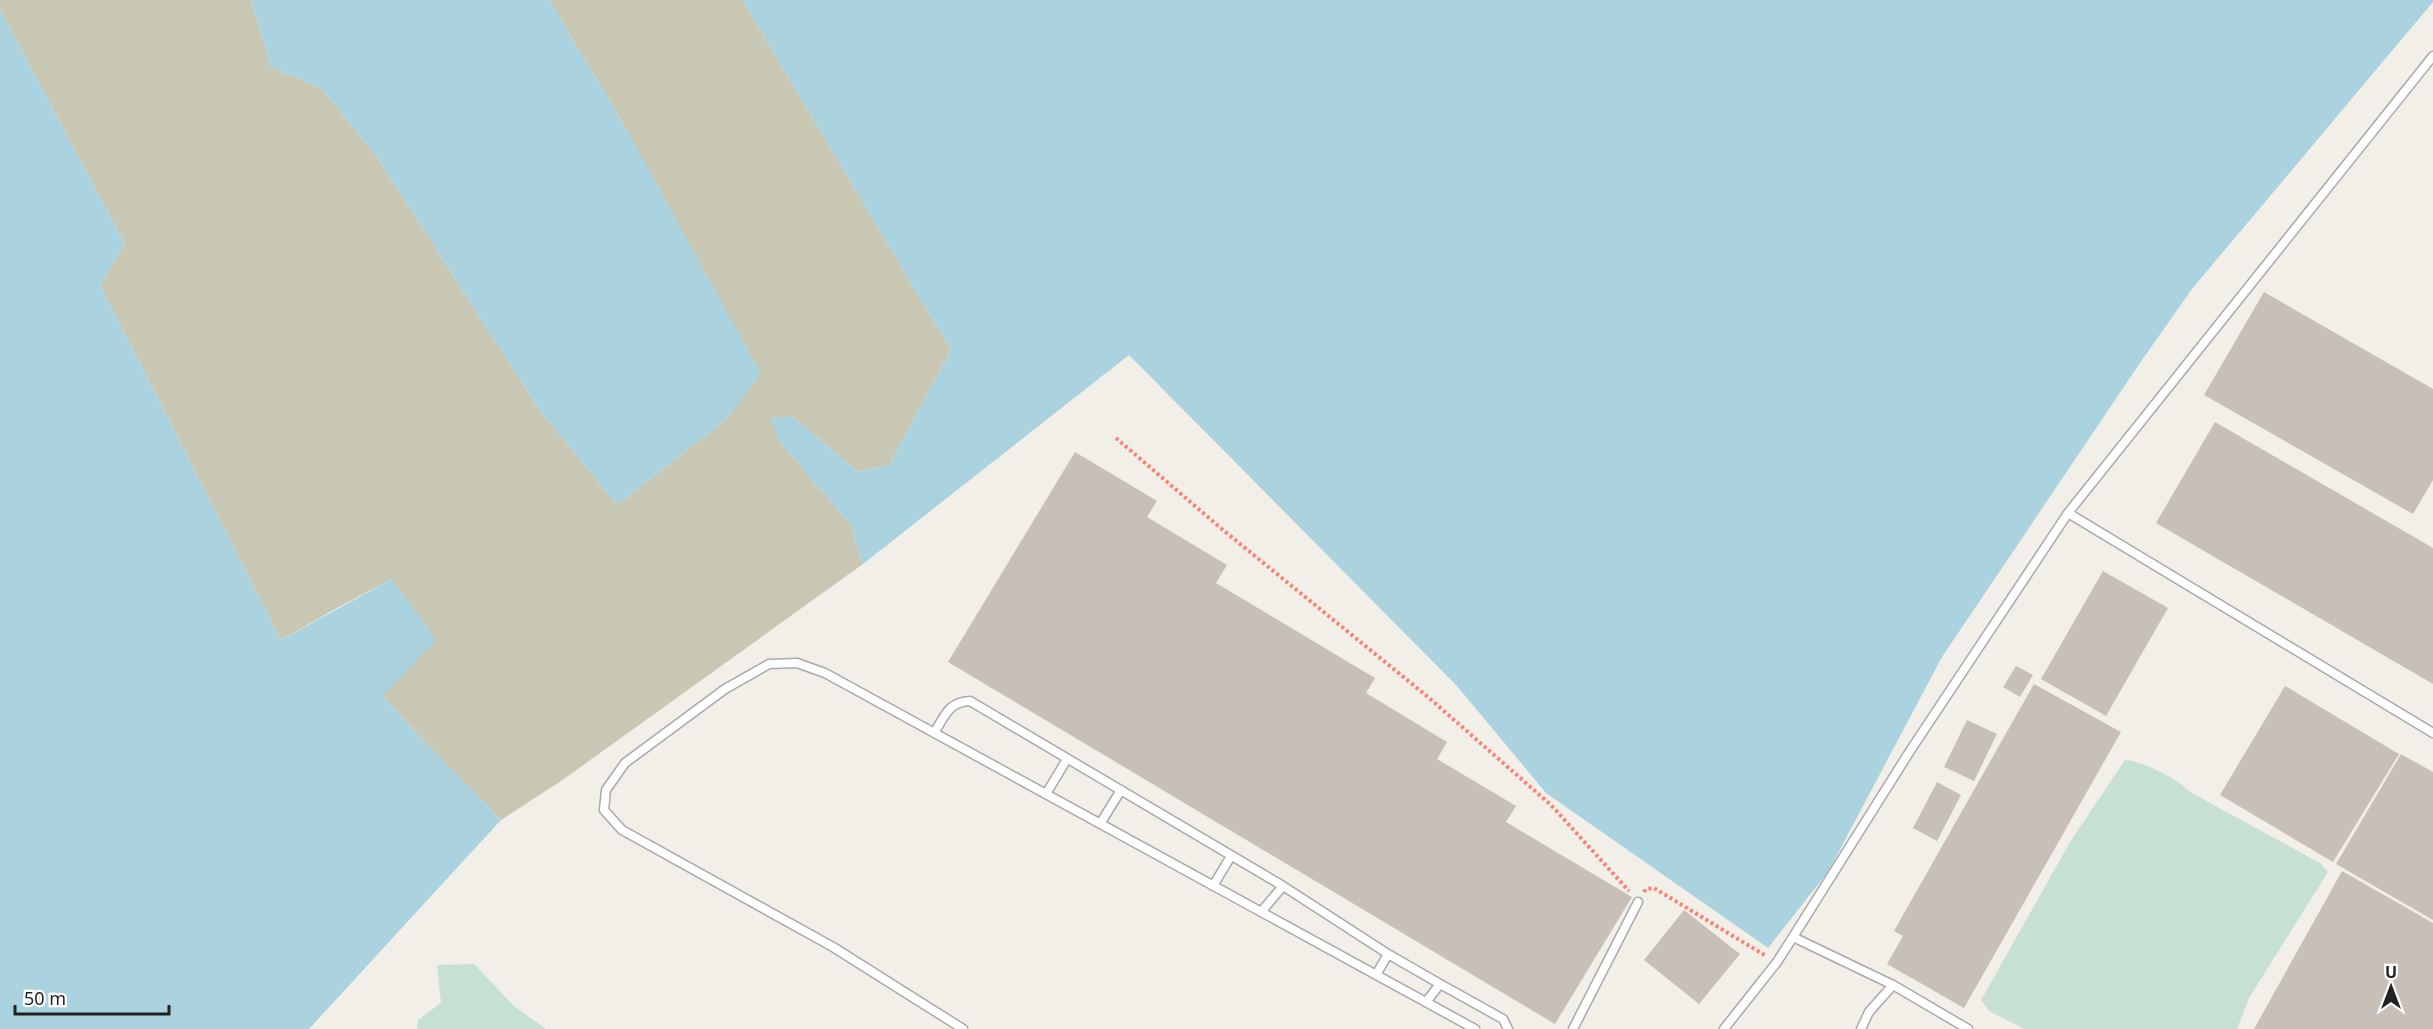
<svg xmlns="http://www.w3.org/2000/svg" width="2433" height="1029" font-family="'Noto Sans',sans-serif">
<style>
.construction{fill:#c7c7b4}
.wetland{fill:#c6e0d4}
.water{fill:#aad3df}
.building{fill:#c7bfb8}
.lines{fill:none;stroke-linecap:round;stroke-linejoin:round}
.service-casing{stroke:#a9a9a9;stroke-width:11}
.path{stroke:#fa8072;stroke-width:4;stroke-dasharray:3 3;stroke-linecap:butt}
.service{stroke:#fff;stroke-width:8}
</style>
<rect width="100%" height="100%" fill="#f2efe9"/>
<path class="construction" d="M 0,0 L 251,0 L 271,67 L 322,89 L 376,156 L 541,412 L 617,505 L 728,418 L 627,130 L 549,0 L 742,0 L 951,350 L 889,465 L 858,472 L 792,416 L 779,441 L 850,524 L 863,564 L 561,781 L 501,820 L 422,739 L 383,696 L 392,579 L 337,608 L 281,640 L 100,285 L 125,244 L 0,10 Z"/>
<path class="wetland" d="M 2125,760 C 2143,761 2178,779 2190,792 L 2320,863 L 2328,872 L 2249,998 L 2237,1029 L 2025,1029 L 1989,1011 L 1981,1000 L 2070,842 Z
M 474,964 L 514,1006 L 546,1029 L 417,1029 L 418,1020 L 441,1003 L 437,965 Z"/>
<path class="water" d="M 251,0 L 549,0 L 627,130 L 761,374 L 728,418 L 617,505 L 541,412 L 376,156 L 322,89 L 271,67 Z
M 742,0 L 2433,0 L 2433,2 L 2192,289 L 2142,360 L 1942,657 L 1828,872 L 1768,948 L 1546,793 L 1457,686 L 1129,355 L 863,564 L 850,524 L 779,441 L 771,418 L 792,416 L 858,472 L 889,465 L 951,350 Z
M 0,10 L 125,244 L 100,285 L 281,640 L 392,579 L 436,640 L 383,696 L 422,739 L 501,820 L 309,1029 L 0,1029 Z"/>
<path class="building" d="M 2264,292 L 2433,389 L 2433,480 L 2413,514 L 2204,395 Z
M 2215,422 L 2433,548 L 2433,684 L 2156,523 Z
M 1075,452 L 1157,501 L 1147,517 L 1227,565 L 1216,583 L 1375,678 L 1366,693 L 1447,742 L 1437,759 L 1516,806 L 1506,822 L 1632,897 L 1555,1024 L 948,662 Z
M 2103,571 L 2168,608 L 2106,716 L 2041,679 Z
M 2016,666 L 2033,675 L 2020,697 L 2003,687 Z
M 2034,684 L 2121,732 L 1964,1008 L 1887,964 L 1903,936 L 1894,931 Z
M 2285,686 L 2399,754 L 2333,862 L 2220,795 Z
M 1967,720 L 1997,734 L 1974,781 L 1944,767 Z
M 2401,754 L 2433,772 L 2433,920 L 2336,864 Z
M 1937,782 L 1961,795 L 1937,841 L 1913,828 Z
M 2342,871 L 2433,923 L 2433,1029 L 2254,1029 Z
M 1684,910 L 1740,954 L 1699,1004 L 1644,960 Z"/>
<g class="lines">
<defs>
<path id="service" d="M 2068,513 L 2433,56
M 934,733 C 945,716 948,702 970,701 L 1283,886
M 1046,794 L 1067,759
M 1100,824 L 1121,790
M 1213,886 L 1231,856
M 1261,912 L 1283,886 L 1388,954 L 1376,975
M 1793,937 L 1910,751 L 2068,513 L 2433,733
M 1388,954 L 1440,984
M 1426,1002 L 1440,984 L 1503,1019 L 1508,1029
M 963,1029 L 833,947 L 622,830 L 604,810 L 606,790 L 625,763 L 725,689 L 769,664 L 797,663 L 825,673 L 1475,1029
M 1573,1029 L 1638,902
M 1724,1029 L 1777,962 L 1793,937 L 1893,985 L 1968,1029
M 1861,1029 L 1869,1012 L 1893,985"/>
</defs>
<use href="#service" class="service-casing"/>
<path class="path" d="M 1116,438 L 1223,530 L 1428,697 L 1551,805 L 1629,891
M 1644,892 L 1646,889 L 1654,888 L 1766,956"/>
<use href="#service" class="service"/>
</g>
<g transform="translate(2391 987)" stroke="#ffffff" stroke-width="4.5" paint-order="stroke">
<path d="M0-4.5L10 22L0 15L-10 22Z" fill="#222222"/>
<text y="-9" font-size="16" font-weight="bold" text-anchor="middle" fill="#222222">U</text>
</g>
<path d="M15 1005v9h154v-9" fill="none" stroke="#222222" stroke-width="3"/>
<text x="24" y="1005" font-size="18" fill="#222222" stroke="#ffffff" stroke-width="4.5" paint-order="stroke">50 m</text>
</svg>
